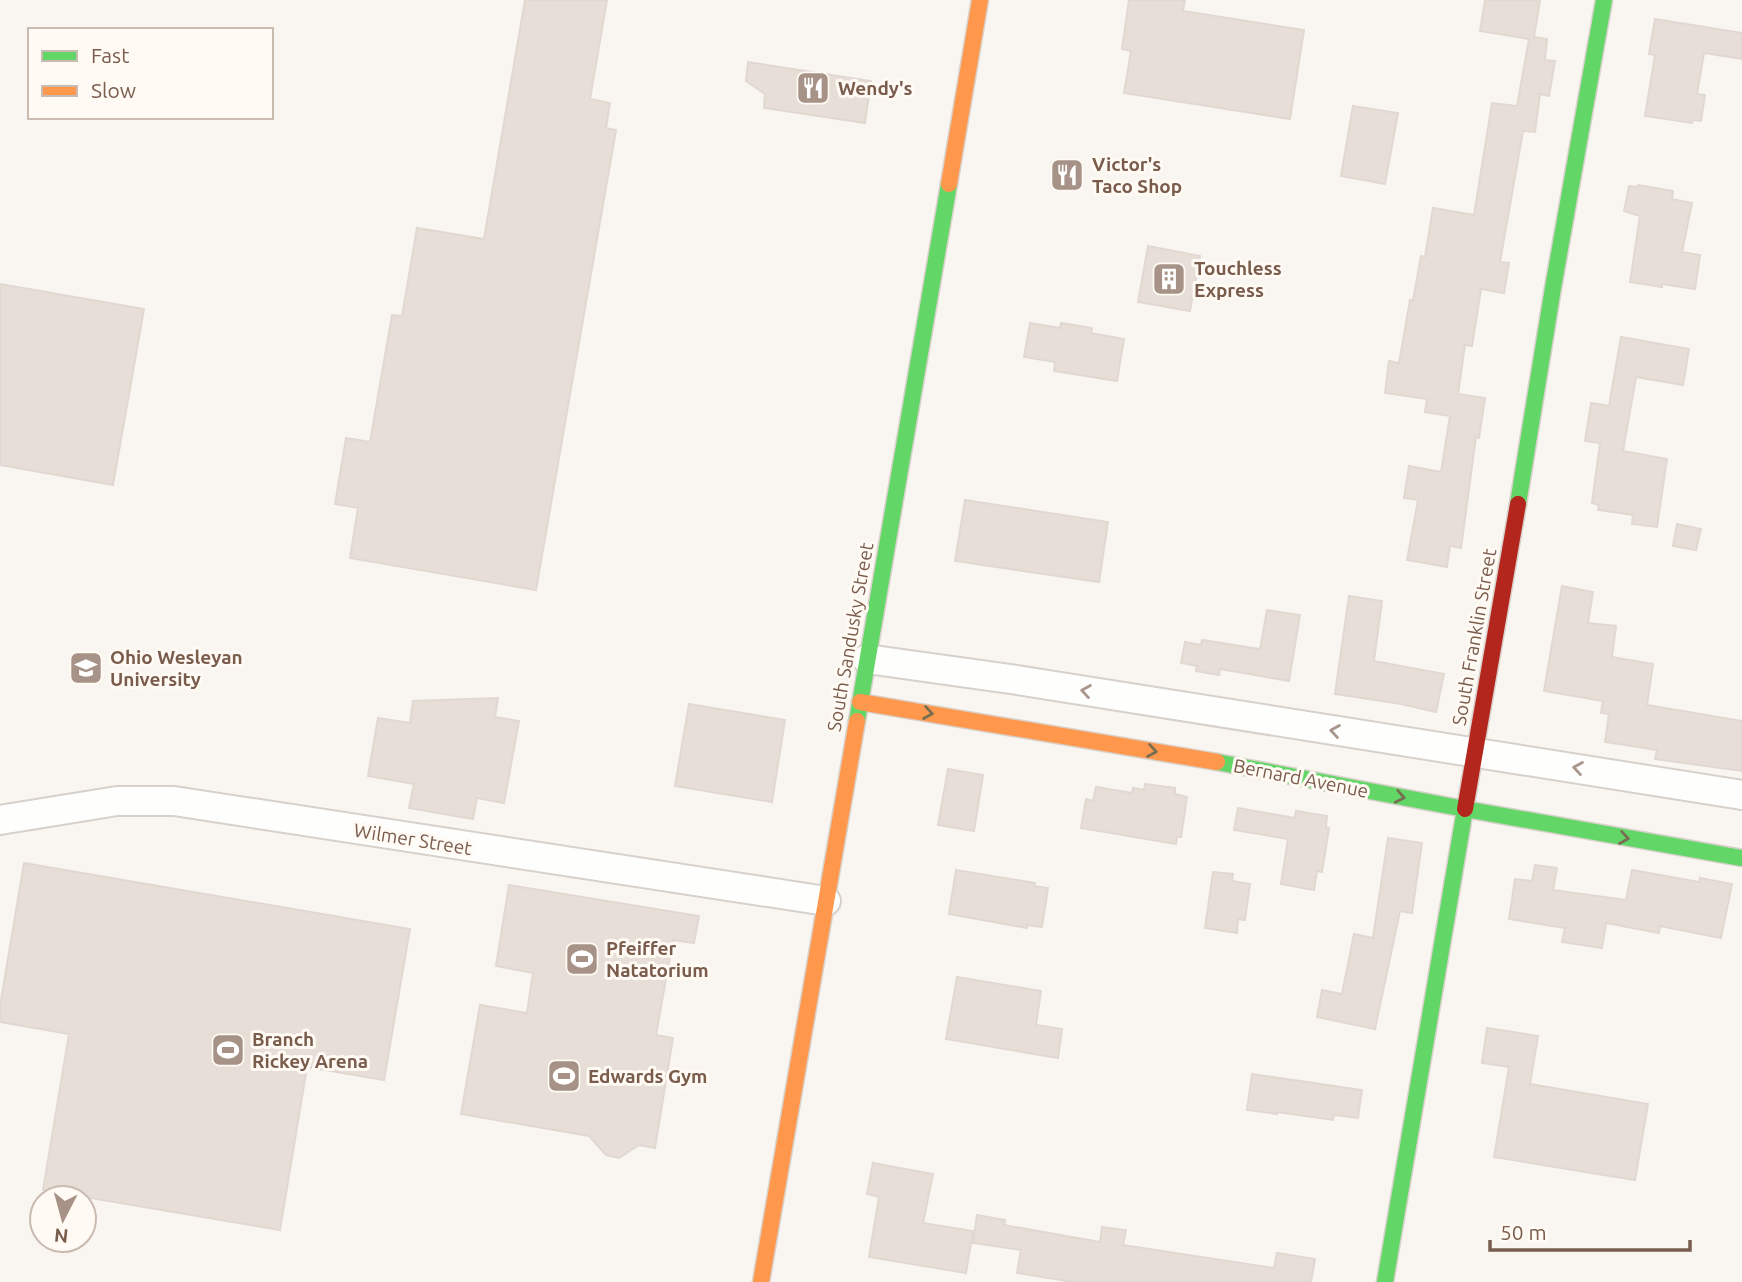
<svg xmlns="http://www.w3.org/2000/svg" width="1742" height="1282" font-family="Ubuntu,sans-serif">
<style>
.building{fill:#e6ded7;stroke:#e2d8d2;stroke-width:2}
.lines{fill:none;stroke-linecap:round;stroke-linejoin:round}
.street-casing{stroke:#d7d1cb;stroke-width:32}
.fast-casing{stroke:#d9d2cb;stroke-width:19}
.slow-casing{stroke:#d9d2cb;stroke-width:19}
.jam-casing{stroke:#d9d2cb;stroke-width:19}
.street{stroke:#fefefd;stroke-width:28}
.fast{stroke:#63d668;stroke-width:16}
.slow{stroke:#ff974d;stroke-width:16}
.jam{stroke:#b3261e;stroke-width:16}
.oneway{stroke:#a8958b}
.oneway2{stroke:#776e51}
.labels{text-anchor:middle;stroke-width:6;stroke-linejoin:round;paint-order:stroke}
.poi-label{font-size:19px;font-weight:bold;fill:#7a5c4d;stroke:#fffaf3;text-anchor:start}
.street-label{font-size:19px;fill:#7a5c4d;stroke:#fffaf3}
</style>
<rect width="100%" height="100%" fill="#f9f5f0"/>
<path class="building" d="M 525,0 L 607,0 L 590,99 L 610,103 L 606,128 L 616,130 L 536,590 L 350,558 L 358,508 L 335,504 L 346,438 L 370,442 L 392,315 L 402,316 L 417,228 L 484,239 Z
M 1129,0 L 1185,0 L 1183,11 L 1304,30 L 1290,119 L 1124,93 L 1131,51 L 1122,49 Z
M 1485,0 L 1540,0 L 1534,37 L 1547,39 L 1545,60 L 1555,61 L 1549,96 L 1540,94 L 1535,132 L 1523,131 L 1500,262 L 1509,263 L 1504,293 L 1481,289 L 1472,346 L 1465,345 L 1458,394 L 1485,398 L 1479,438 L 1476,437 L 1461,548 L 1450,546 L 1447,567 L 1407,560 L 1418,500 L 1404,498 L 1409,466 L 1441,472 L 1450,416 L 1425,412 L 1427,399 L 1385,393 L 1389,361 L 1399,363 L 1410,300 L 1413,301 L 1421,256 L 1425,257 L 1433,208 L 1474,215 L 1492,103 L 1517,106 L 1529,39 L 1480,31 Z
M 1655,19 L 1742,33 L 1742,59 L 1704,53 L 1697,94 L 1705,95 L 1701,121 L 1693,120 L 1692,123 L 1645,116 L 1655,55 L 1649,54 Z
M 748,62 L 871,81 L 865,123 L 764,108 L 765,94 L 746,81 Z
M 1353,106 L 1398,113 L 1385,184 L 1341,176 Z
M 1638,185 L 1673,191 L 1672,199 L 1692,203 L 1682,252 L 1700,255 L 1695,289 L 1662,284 L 1662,287 L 1630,282 L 1640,216 L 1624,211 L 1629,186 L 1637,187 Z
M 1148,246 L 1200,256 L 1190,311 L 1138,302 Z
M 0,284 L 144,309 L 113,485 L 0,465 Z
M 1030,323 L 1060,328 L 1061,323 L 1092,328 L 1091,333 L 1124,339 L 1117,381 L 1054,371 L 1055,362 L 1024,357 Z
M 1621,337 L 1689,349 L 1683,385 L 1636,377 L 1623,451 L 1667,459 L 1657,527 L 1632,524 L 1633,515 L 1598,510 L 1599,505 L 1592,503 L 1600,443 L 1585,441 L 1591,403 L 1609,406 Z
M 965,500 L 1108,522 L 1099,582 L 955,561 Z
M 1677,524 L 1701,529 L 1696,550 L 1673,546 Z
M 1562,586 L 1593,592 L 1588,623 L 1616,626 L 1612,657 L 1653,664 L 1647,705 L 1742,721 L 1742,771 L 1655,759 L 1657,750 L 1605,742 L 1609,714 L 1601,713 L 1603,701 L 1544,691 Z
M 1349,596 L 1382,601 L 1374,661 L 1444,674 L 1436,712 L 1401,704 L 1335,694 Z
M 1267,610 L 1300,615 L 1289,681 L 1220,669 L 1219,675 L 1196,671 L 1197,666 L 1181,663 L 1185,642 L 1201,645 L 1202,640 L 1260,649 Z
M 498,698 L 495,717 L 519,721 L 504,803 L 477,798 L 473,819 L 409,808 L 414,784 L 368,776 L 378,718 L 410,723 L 413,701 Z
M 689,704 L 785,720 L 772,802 L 675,786 Z
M 948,769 L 983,775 L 974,831 L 938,825 Z
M 1145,784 L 1175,788 L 1175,794 L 1187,797 L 1181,837 L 1177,837 L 1176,844 L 1081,828 L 1086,799 L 1093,801 L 1096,787 L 1132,793 L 1133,788 L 1144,790 Z
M 1238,808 L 1295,818 L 1296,811 L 1327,816 L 1326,827 L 1329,828 L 1322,872 L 1317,871 L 1314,890 L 1281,884 L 1288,839 L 1234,830 Z
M 1388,838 L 1422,843 L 1412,913 L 1400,911 L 1375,1029 L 1317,1017 L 1322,990 L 1342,994 L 1354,934 L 1373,938 Z
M 24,863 L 410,929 L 384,1080 L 307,1067 L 280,1230 L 43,1190 L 69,1034 L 0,1022 L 0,1006 Z
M 1535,865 L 1557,868 L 1553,890 L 1626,900 L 1632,870 L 1699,882 L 1700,878 L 1732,884 L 1721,938 L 1660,926 L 1659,933 L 1606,923 L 1602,948 L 1562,942 L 1565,928 L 1509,919 L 1515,879 L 1532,881 Z
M 956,870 L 1035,883 L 1034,886 L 1048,888 L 1042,927 L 1028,925 L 1027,928 L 949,914 Z
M 1213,872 L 1233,874 L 1232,881 L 1250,884 L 1245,920 L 1238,919 L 1237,933 L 1205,928 Z
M 509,885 L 699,916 L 694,943 L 673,940 L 656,1035 L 673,1038 L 655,1148 L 639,1145 L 619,1158 L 606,1155 L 589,1136 L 461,1114 L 480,1005 L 527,1013 L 533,973 L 496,966 Z
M 957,977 L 1041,991 L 1036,1025 L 1062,1029 L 1058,1058 L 946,1039 Z
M 1487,1028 L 1538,1036 L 1530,1084 L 1648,1104 L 1635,1180 L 1494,1157 L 1509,1067 L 1482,1063 Z
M 1252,1074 L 1362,1090 L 1358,1118 L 1334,1115 L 1333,1120 L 1277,1112 L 1277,1114 L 1247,1110 Z
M 873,1163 L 933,1174 L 923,1223 L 973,1231 L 966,1273 L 869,1257 L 879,1197 L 867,1194 Z
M 977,1215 L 1005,1220 L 1004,1225 L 1100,1242 L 1102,1227 L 1126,1230 L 1123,1245 L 1274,1268 L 1277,1253 L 1315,1259 L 1311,1282 L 1073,1282 L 1017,1273 L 1021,1250 L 973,1243 Z"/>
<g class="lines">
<defs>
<path id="street" d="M 867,659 L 1017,680 L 1742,795
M 0,820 L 117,801 L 174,801 L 826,901"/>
<path id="fast" d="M 1518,504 L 1553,288 L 1604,0
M 857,721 L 949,184
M 1217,762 L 1465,809 L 1742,858
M 1385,1282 L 1465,809"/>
<path id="slow" d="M 949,184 L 980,0
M 860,702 L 1217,762
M 761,1282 L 857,721"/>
<path id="jam" d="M 1465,809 L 1518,504"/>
</defs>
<use href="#street" class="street-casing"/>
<use href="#fast" class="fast-casing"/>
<use href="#slow" class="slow-casing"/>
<use href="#jam" class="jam-casing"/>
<use href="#street" class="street"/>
<use href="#fast" class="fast"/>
<use href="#slow" class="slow"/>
<use href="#jam" class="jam"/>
</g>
<defs><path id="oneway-chevron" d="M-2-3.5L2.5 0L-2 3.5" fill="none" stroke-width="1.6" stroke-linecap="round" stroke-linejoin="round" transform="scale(1.75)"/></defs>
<g class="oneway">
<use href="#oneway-chevron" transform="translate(1086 691) rotate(-171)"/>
<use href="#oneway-chevron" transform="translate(1335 731) rotate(-171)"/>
<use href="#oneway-chevron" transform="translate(1578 768) rotate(-171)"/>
</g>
<g class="oneway2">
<use href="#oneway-chevron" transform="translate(928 713) rotate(9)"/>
<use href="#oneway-chevron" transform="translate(1152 751) rotate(9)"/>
<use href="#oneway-chevron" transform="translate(1400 797) rotate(11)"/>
<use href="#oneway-chevron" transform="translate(1624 838) rotate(10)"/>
</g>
<defs>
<symbol id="restaurant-square" viewBox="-11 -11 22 22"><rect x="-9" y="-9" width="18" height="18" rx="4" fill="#a69286" stroke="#fffaf3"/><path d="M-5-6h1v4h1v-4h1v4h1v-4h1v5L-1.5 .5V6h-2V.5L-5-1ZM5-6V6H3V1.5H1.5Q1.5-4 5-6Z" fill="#fff"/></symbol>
<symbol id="building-square" viewBox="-11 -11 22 22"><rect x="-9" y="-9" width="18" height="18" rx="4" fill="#a69286" stroke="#fffaf3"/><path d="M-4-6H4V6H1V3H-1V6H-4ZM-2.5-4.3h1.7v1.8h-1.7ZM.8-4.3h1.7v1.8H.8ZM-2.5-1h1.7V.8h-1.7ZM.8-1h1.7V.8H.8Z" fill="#fff"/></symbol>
<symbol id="university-square" viewBox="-11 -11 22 22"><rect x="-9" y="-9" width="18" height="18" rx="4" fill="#a69286" stroke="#fffaf3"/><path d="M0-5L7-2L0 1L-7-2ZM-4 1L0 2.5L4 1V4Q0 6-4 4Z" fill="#fff"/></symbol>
<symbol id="stadium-square" viewBox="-11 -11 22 22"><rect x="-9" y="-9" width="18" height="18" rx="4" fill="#a69286" stroke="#fffaf3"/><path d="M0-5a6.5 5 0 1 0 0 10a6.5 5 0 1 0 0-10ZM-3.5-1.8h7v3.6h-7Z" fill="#fff"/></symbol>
</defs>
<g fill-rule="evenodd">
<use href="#restaurant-square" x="794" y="69" width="38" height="38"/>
<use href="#restaurant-square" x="1048" y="156" width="38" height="38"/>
<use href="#building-square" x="1150" y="260" width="38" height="38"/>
<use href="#university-square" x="67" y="649" width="38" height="38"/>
<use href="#stadium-square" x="563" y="940" width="38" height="38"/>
<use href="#stadium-square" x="209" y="1031" width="38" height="38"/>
<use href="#stadium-square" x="545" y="1057" width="38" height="38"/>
</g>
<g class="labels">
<g class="poi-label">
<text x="838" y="95">Wendy's</text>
<text x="1092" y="171">Victor's<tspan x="1092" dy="22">Taco Shop</tspan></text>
<text x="1194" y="275">Touchless<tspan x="1194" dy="22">Express</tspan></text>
<text x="110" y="664">Ohio Wesleyan<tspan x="110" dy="22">University</tspan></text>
<text x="606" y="955">Pfeiffer<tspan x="606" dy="22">Natatorium</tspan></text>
<text x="252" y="1046">Branch<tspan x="252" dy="22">Rickey Arena</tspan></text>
<text x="588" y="1083">Edwards Gym</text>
</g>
<g class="street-label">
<text transform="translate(850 637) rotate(-80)" y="7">South Sandusky Street</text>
<text transform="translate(1474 637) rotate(-80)" y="7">South Franklin Street</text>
<text transform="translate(1301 778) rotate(11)" y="7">Bernard Avenue</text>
<text transform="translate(413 839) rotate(9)" y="7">Wilmer Street</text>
</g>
</g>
<rect x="28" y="28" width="245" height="91" fill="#fffaf3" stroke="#cabbb1" stroke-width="2"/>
<rect x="42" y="51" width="35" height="10" fill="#63d668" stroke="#cabbb1" stroke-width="2"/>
<text x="91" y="63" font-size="21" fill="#7a5c4d">Fast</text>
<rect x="42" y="86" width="35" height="10" fill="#ff974d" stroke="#cabbb1" stroke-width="2"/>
<text x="91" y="98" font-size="21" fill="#7a5c4d">Slow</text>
<g transform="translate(63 1219) rotate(186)"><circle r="33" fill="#fffaf3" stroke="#cabbb1" stroke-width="2"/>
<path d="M0-5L12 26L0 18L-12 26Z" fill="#a69286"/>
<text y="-10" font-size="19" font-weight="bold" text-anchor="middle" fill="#7a5c4d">N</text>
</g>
<path d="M1490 1240v10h200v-10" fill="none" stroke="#7a5c4d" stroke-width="3.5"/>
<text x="1500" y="1240" font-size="21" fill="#7a5c4d" stroke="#fffaf3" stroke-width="5" paint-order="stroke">50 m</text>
</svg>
